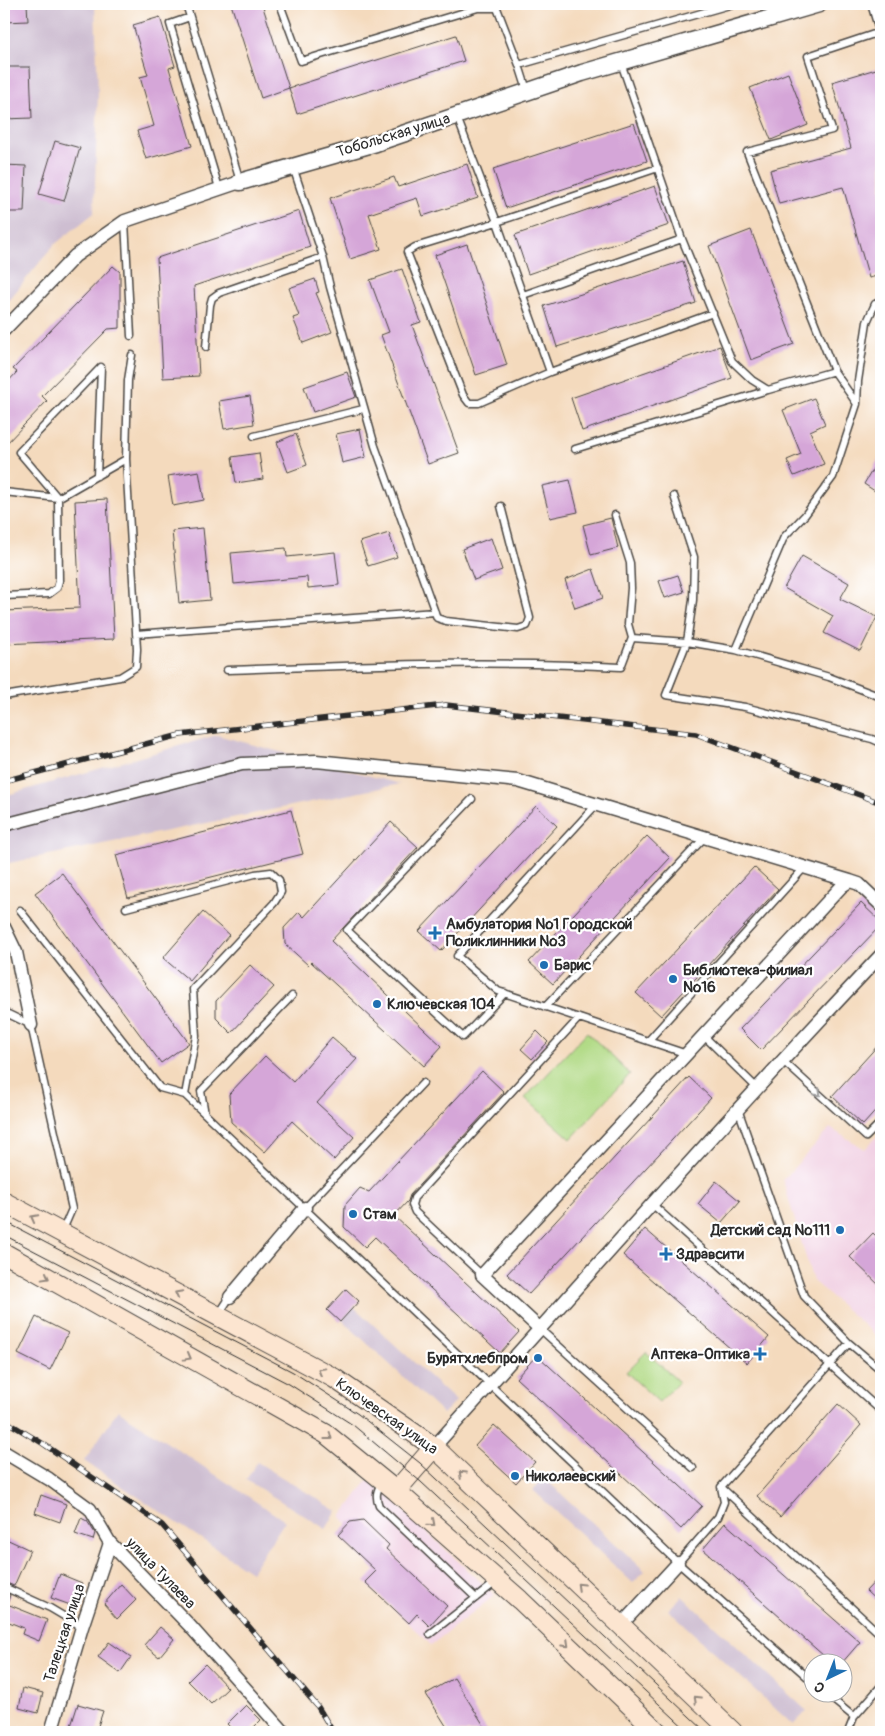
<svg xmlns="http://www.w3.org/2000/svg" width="885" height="1736" font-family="Pangolin,sans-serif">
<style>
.built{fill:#f1d0e3}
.industrial{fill:#cebed1}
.green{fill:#b1da85;stroke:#6e8258}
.building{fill:#d5a6d8}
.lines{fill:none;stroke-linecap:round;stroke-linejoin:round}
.service-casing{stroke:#494541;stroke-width:9}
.minor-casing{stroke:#494541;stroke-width:15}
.tertiary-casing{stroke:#494541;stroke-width:19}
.secondary-casing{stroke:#494541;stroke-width:21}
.service{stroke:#fff;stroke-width:6}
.minor{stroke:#fff;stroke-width:12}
.tertiary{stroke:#fff;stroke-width:16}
.secondary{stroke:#fce5d0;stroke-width:19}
.tram{stroke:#2b2b2b;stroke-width:1}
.rail-casing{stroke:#2b2b2b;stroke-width:5.5}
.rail{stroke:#fff;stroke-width:4;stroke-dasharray:11;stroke-linecap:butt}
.oneway{stroke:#a0a0a0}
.oneway2{stroke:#94887e}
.poi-dot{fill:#1f6fb2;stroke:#fff;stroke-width:2}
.labels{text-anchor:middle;stroke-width:4.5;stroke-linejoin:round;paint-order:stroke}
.street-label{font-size:15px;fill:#2b2b2b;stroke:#fff}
.poi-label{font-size:15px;font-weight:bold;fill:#2b2b2b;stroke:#fff;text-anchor:start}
</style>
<rect width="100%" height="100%" fill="#fff"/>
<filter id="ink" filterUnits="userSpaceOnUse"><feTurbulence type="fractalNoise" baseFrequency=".02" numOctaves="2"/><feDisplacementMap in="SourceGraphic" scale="10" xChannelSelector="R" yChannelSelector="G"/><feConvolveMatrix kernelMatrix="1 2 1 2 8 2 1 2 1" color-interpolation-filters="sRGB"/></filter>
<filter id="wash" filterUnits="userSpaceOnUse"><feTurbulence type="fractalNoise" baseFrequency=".0096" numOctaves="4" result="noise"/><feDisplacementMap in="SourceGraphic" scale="20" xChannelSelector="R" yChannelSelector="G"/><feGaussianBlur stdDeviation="1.12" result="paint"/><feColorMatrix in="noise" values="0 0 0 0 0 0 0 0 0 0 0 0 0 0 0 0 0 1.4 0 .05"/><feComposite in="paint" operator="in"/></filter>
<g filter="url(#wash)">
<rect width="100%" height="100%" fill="#f4dabd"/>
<path class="built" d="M 830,1128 L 865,1149 L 881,1132 L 881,1340 L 813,1281 L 783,1180 Z
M 369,1479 L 495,1595 L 431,1645 L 365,1582 L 375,1570 L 338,1535 L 348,1524 L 341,1517 Z"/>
<path class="industrial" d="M 4,4 L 95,4 L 98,93 L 94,213 L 54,245 L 4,306 Z
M 217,735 L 400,784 L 4,864 L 4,796 Z
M 354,1307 L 456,1401 L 443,1414 L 342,1320 Z
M 118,1410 L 285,1521 L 251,1572 L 84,1461 Z
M 257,1462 L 337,1511 L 326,1529 L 246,1480 Z
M 544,1478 L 645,1571 L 633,1583 L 533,1490 Z
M 682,1596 L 807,1711 L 793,1725 L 668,1610 Z"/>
<path class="green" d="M 587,1032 L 630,1074 L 571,1139 L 525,1098 Z
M 646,1352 L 679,1382 L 659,1402 L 626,1372 Z"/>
<g id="blocks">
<path class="building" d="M 4,4 L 27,4 L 28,21 L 4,22 Z
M 231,4 L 262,4 L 289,88 L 261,98 Z
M 160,17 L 175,66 L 169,68 L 192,146 L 146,159 L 137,131 L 154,126 L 140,77 L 148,75 L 133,25 Z
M 456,35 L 464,61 L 297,114 L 289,88 Z
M 4,67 L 30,67 L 32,118 L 4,119 Z
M 876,69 L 881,88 L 881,275 L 869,278 L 843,187 L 779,204 L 770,170 L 851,148 L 832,82 Z
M 788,73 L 808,125 L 771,140 L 750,88 Z
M 634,123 L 647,161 L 506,208 L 493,169 Z
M 55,141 L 80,148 L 64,201 L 39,194 Z
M 467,164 L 478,198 L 423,216 L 417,198 L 369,214 L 381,249 L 350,259 L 330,198 L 394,177 L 398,187 Z
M 4,165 L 26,166 L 24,212 L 4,212 Z
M 655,186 L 669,225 L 528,274 L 515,235 Z
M 299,211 L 310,247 L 194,286 L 199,376 L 163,378 L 157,258 Z
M 751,230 L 794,344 L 751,360 L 709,246 Z
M 467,244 L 507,365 L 476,375 L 435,255 Z
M 683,261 L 696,303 L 557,347 L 544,306 Z
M 113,266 L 120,272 L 120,328 L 108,329 L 42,396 L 47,401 L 4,446 L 4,386 L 17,372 L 13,369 Z
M 402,269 L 421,322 L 412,325 L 459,453 L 428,464 L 381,335 L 389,332 L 370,280 Z
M 315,279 L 319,292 L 316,293 L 332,332 L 303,343 L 293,318 L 299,316 L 289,288 Z
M 720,346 L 732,378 L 582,431 L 571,398 Z
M 347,372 L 356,397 L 313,412 L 304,387 Z
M 250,396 L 254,424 L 224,429 L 219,401 Z
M 814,398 L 825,424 L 810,431 L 824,464 L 794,476 L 787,460 L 801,454 L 783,410 Z
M 360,429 L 366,457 L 342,463 L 336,434 Z
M 296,434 L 307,465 L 288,472 L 277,442 Z
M 259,453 L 263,479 L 236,483 L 232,457 Z
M 881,455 L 881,495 L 864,484 Z
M 199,471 L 204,500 L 173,506 L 168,476 Z
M 570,480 L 578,512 L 550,518 L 542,486 Z
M 107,499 L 114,639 L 4,644 L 4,611 L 80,608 L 75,501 Z
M 611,518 L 618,548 L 591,555 L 583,525 Z
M 203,528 L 210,600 L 179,603 L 172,531 Z
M 389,533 L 397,557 L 368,566 L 360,542 Z
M 491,538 L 502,570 L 474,580 L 462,549 Z
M 286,548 L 287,557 L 335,552 L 339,585 L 308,588 L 307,577 L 234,584 L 231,553 Z
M 802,556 L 849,583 L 840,599 L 877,617 L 860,651 L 824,633 L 833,616 L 784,588 Z
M 593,569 L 603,598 L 575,608 L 565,580 Z
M 678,575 L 684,592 L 665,598 L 659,581 Z
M 536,806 L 557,826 L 441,951 L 419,931 Z
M 291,810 L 303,854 L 128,898 L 116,855 Z
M 391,822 L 418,847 L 331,941 L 442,1046 L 424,1066 L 311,962 L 308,965 L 285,944 L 284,928 L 299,912 L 304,917 Z
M 647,836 L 670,858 L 553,984 L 529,962 Z
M 754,867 L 778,889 L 661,1016 L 636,993 Z
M 62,873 L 189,1043 L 161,1063 L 35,893 Z
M 861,903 L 881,922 L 881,925 L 761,1050 L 740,1029 Z
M 203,912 L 229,935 L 190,981 L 163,958 Z
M 250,965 L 274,987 L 231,1033 L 216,1018 L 216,1001 Z
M 537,1031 L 548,1042 L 532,1059 L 521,1049 Z
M 332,1037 L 357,1059 L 317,1103 L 354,1137 L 334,1160 L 292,1121 L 265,1152 L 231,1122 L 229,1094 L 265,1056 L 293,1082 Z
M 881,1042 L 881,1105 L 863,1125 L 832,1096 Z
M 482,1071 L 504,1092 L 410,1195 L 408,1201 L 394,1216 L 519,1332 L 500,1353 L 375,1237 L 365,1247 L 344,1227 L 345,1205 L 360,1188 L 369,1192 Z
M 689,1077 L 711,1098 L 529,1294 L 507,1274 Z
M 716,1181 L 740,1201 L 721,1223 L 698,1204 Z
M 645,1229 L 769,1337 L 747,1363 L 623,1255 Z
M 873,1233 L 881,1241 L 881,1287 L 850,1257 Z
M 346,1289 L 359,1301 L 340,1322 L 327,1310 Z
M 36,1317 L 68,1333 L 50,1370 L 18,1354 Z
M 537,1355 L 702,1506 L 681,1529 L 516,1378 Z
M 838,1404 L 861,1425 L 780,1517 L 757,1496 Z
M 494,1425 L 535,1462 L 516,1483 L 475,1446 Z
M 41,1495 L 66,1504 L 60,1522 L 35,1513 Z
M 81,1518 L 87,1521 L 95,1533 L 93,1540 L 75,1534 Z
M 363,1520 L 389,1545 L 386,1549 L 447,1606 L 429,1626 L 417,1614 L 409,1623 L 365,1582 L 376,1571 L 338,1535 L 350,1522 Z
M 725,1523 L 860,1642 L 841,1664 L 833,1664 L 703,1549 Z
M 4,1538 L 30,1550 L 14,1586 L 4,1582 Z
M 60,1574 L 82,1583 L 73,1606 L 51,1598 Z
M 881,1575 L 881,1605 L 866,1591 Z
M 121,1584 L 136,1600 L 117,1619 L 104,1604 Z
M 4,1592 L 10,1595 L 7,1604 L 47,1620 L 39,1641 L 22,1634 L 24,1628 L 4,1620 Z
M 160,1627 L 174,1639 L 159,1657 L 144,1645 Z
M 109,1642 L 131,1657 L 120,1673 L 98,1657 Z
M 205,1664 L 228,1688 L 211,1704 L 188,1681 Z
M 454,1678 L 488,1732 L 450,1732 L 426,1694 Z
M 23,1688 L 43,1693 L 38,1713 L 19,1708 Z
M 78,1704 L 103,1711 L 96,1732 L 69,1732 Z
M 246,1705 L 261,1720 L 249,1732 L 235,1732 L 227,1724 Z"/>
</g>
</g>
<g filter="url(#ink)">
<use href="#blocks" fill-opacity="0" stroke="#494541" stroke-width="1"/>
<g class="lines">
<defs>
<path id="service" d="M 186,4 L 240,181
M 280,4 L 301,61 L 478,8 L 497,8 L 519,65 L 733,4
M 871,4 L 881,37
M 190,17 L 170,24 L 219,188
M 621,63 L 682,239 L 732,361 L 752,380 L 768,390 L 834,371
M 519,65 L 527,90
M 457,117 L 497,222 L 550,372 L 713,313
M 293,167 L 323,257 L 330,287 L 375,446 L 437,618 L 446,621 L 518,629 L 527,626 L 530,618 L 501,506
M 125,221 L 131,336
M 523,295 L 682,239
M 206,347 L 210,305 L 212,298 L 219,293 L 323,257
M 550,372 L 479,403 L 469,403 L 463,395 L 407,252 L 415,247 L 497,222 L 658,168
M 857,404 L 834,371 L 747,152 L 832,130 L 808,56 L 880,32
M 254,436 L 363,409
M 575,449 L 768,390
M 97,476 L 101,367
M 4,492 L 58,498
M 674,496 L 694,557 L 693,600 L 687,642 L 666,695 L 745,707 L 872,739 L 881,743
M 58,498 L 19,452 L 101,367
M 4,596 L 49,594 L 57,588 L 59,581 L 58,498 L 126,459
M 136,634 L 435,612
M 632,638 L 687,642 L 736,650 L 829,677 L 881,697
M 736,650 L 784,537 L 805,515 L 833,477 L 857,404 L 858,381 L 867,322 L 875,304 L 881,301
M 227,670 C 358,665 490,660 621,667 L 632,638 L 628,624 L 631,588 L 630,563 L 615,515
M 4,696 L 120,677 L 136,667 L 137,649 L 126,459 L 128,380 L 132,355
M 472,799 L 347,930 L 463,1037 L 505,993
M 596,805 L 457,956 L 498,991 L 687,1054
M 126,908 L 255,874 L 271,872 L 279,880 L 281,892 L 274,903 L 193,989 L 196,1036 L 185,1095 L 678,1563 L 812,1681
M 20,910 L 160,1088 L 185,1095
M 545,1007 L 704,838
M 4,1012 L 31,1025 L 72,1209 L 62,1232
M 704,1036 L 757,1088
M 648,1041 L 804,868
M 782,1060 L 866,1137 L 881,1122
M 205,1114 L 201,1091 L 292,996
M 652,1204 L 881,1411
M 305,1208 L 423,1083
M 482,1275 L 415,1212 L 412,1205 L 414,1198 L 579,1018
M 219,1314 L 230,1297
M 539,1328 L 693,1468
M 849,1343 L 881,1370
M 381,1483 C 377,1491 375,1496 379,1506 L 476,1598
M 721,1487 L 881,1635
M 678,1563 L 718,1517 L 724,1502 L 721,1487 L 849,1343 L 804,1296 L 738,1109
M 4,1587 L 50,1608 L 82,1627
M 430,1634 L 496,1582
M 826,1694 L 854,1717
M 848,1732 L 854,1717 L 881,1686"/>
<path id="minor" d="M 4,330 L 75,256 L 125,221 L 240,182
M 4,825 L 242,764 L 316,761 L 518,781 L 850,881
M 4,927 L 16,952 L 31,1025
M 230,1297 L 305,1208
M 539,1328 L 482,1275 L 842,886 L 850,881 L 859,884 L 881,905
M 434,1447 C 582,1282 729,1116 881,955
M 4,1452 L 49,1479 L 90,1509 L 110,1543 L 189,1625 L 284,1732
M 621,1625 L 678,1563
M 51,1732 L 82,1627 L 110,1543"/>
<path id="tertiary" d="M 240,182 L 376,143 L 582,73 L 819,4"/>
<path id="secondary" d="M 4,1202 L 334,1378 L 434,1447 L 733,1732
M 4,1253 L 326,1434 L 396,1491 L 520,1600 L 658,1732
M 396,1491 L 434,1447"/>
</defs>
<use href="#service" class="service-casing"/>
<use href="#minor" class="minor-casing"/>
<use href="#tertiary" class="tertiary-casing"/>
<use href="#secondary" class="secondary-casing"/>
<use href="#service" class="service"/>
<use href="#minor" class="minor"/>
<use href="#tertiary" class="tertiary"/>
<use href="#secondary" class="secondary"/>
<path class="tram" d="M 4,1221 L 293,1372 L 358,1414 L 420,1463 L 706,1732
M 4,1235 L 289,1384 L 353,1425 L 421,1482 L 689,1732"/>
<defs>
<path id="rail" d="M 4,781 L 180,735 L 446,705 L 696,734 L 881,803
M 4,1420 L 42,1443 L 162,1525 L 318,1707 L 333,1732"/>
</defs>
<use href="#rail" class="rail-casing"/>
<use href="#rail" class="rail"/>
</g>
<defs><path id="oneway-chevron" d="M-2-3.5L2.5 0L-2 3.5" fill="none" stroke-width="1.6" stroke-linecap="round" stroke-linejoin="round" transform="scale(1.25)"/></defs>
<use class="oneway" href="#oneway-chevron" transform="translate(818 1093) rotate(43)"/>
<g class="oneway2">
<use href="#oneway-chevron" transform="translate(34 1218) rotate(-152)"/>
<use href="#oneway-chevron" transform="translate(46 1277) rotate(29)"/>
<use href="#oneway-chevron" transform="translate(178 1294) rotate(-152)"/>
<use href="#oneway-chevron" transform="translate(188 1357) rotate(29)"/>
<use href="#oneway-chevron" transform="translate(321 1371) rotate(-151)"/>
<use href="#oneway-chevron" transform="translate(329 1437) rotate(37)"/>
<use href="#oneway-chevron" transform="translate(462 1474) rotate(-136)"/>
<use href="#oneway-chevron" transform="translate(432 1523) rotate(41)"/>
<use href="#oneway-chevron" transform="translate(580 1586) rotate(-136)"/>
<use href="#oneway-chevron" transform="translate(566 1644) rotate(44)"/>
<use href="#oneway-chevron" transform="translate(697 1699) rotate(-136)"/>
</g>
</g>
<g class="poi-dot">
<path d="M432.5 925.5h5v5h5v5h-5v5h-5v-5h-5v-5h5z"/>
<circle cx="544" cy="965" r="5"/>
<circle cx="673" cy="979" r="5"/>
<circle cx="377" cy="1004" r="5"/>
<circle cx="353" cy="1214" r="5"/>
<circle cx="840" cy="1230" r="5"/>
<path d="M663.5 1246.5h5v5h5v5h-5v5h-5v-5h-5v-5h5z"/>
<path d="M757.5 1346.5h5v5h5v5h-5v5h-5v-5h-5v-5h5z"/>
<circle cx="538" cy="1358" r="5"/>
<circle cx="515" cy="1476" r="5"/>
</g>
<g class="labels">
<g class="street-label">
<text transform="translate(393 135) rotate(-17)" y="5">Тобольская улица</text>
<text transform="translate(387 1416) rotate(35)" y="5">Ключевская улица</text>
<text transform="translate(161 1573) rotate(46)" y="5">улица Тулаева</text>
<text transform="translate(64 1633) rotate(-72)" y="5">Талецкая улица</text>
</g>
<g class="poi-label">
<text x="446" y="929">Амбулатория №1 Городской<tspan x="446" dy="17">Поликлинники №3</tspan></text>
<text x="554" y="970">Барис</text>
<text x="683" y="975">Библиотека-филиал<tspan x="683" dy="17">№16</tspan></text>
<text x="387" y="1009">Ключевская 104</text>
<text x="363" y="1219">Стам</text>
<text x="830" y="1235" text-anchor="end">Детский сад №111</text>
<text x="676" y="1259">Здравсити</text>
<text x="750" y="1359" text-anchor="end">Аптека-Оптика</text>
<text x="528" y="1363" text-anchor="end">Бурятхлебпром</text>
<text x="525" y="1481">Николаевский</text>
</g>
</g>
<rect width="885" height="1736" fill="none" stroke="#fff" stroke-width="20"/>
<g transform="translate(828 1678) rotate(223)"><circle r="24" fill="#ffffff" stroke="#aaaaaa"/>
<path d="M0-4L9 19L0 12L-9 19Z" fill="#1f6fb2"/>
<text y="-8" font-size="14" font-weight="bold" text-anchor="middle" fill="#2b2b2b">С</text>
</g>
</svg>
